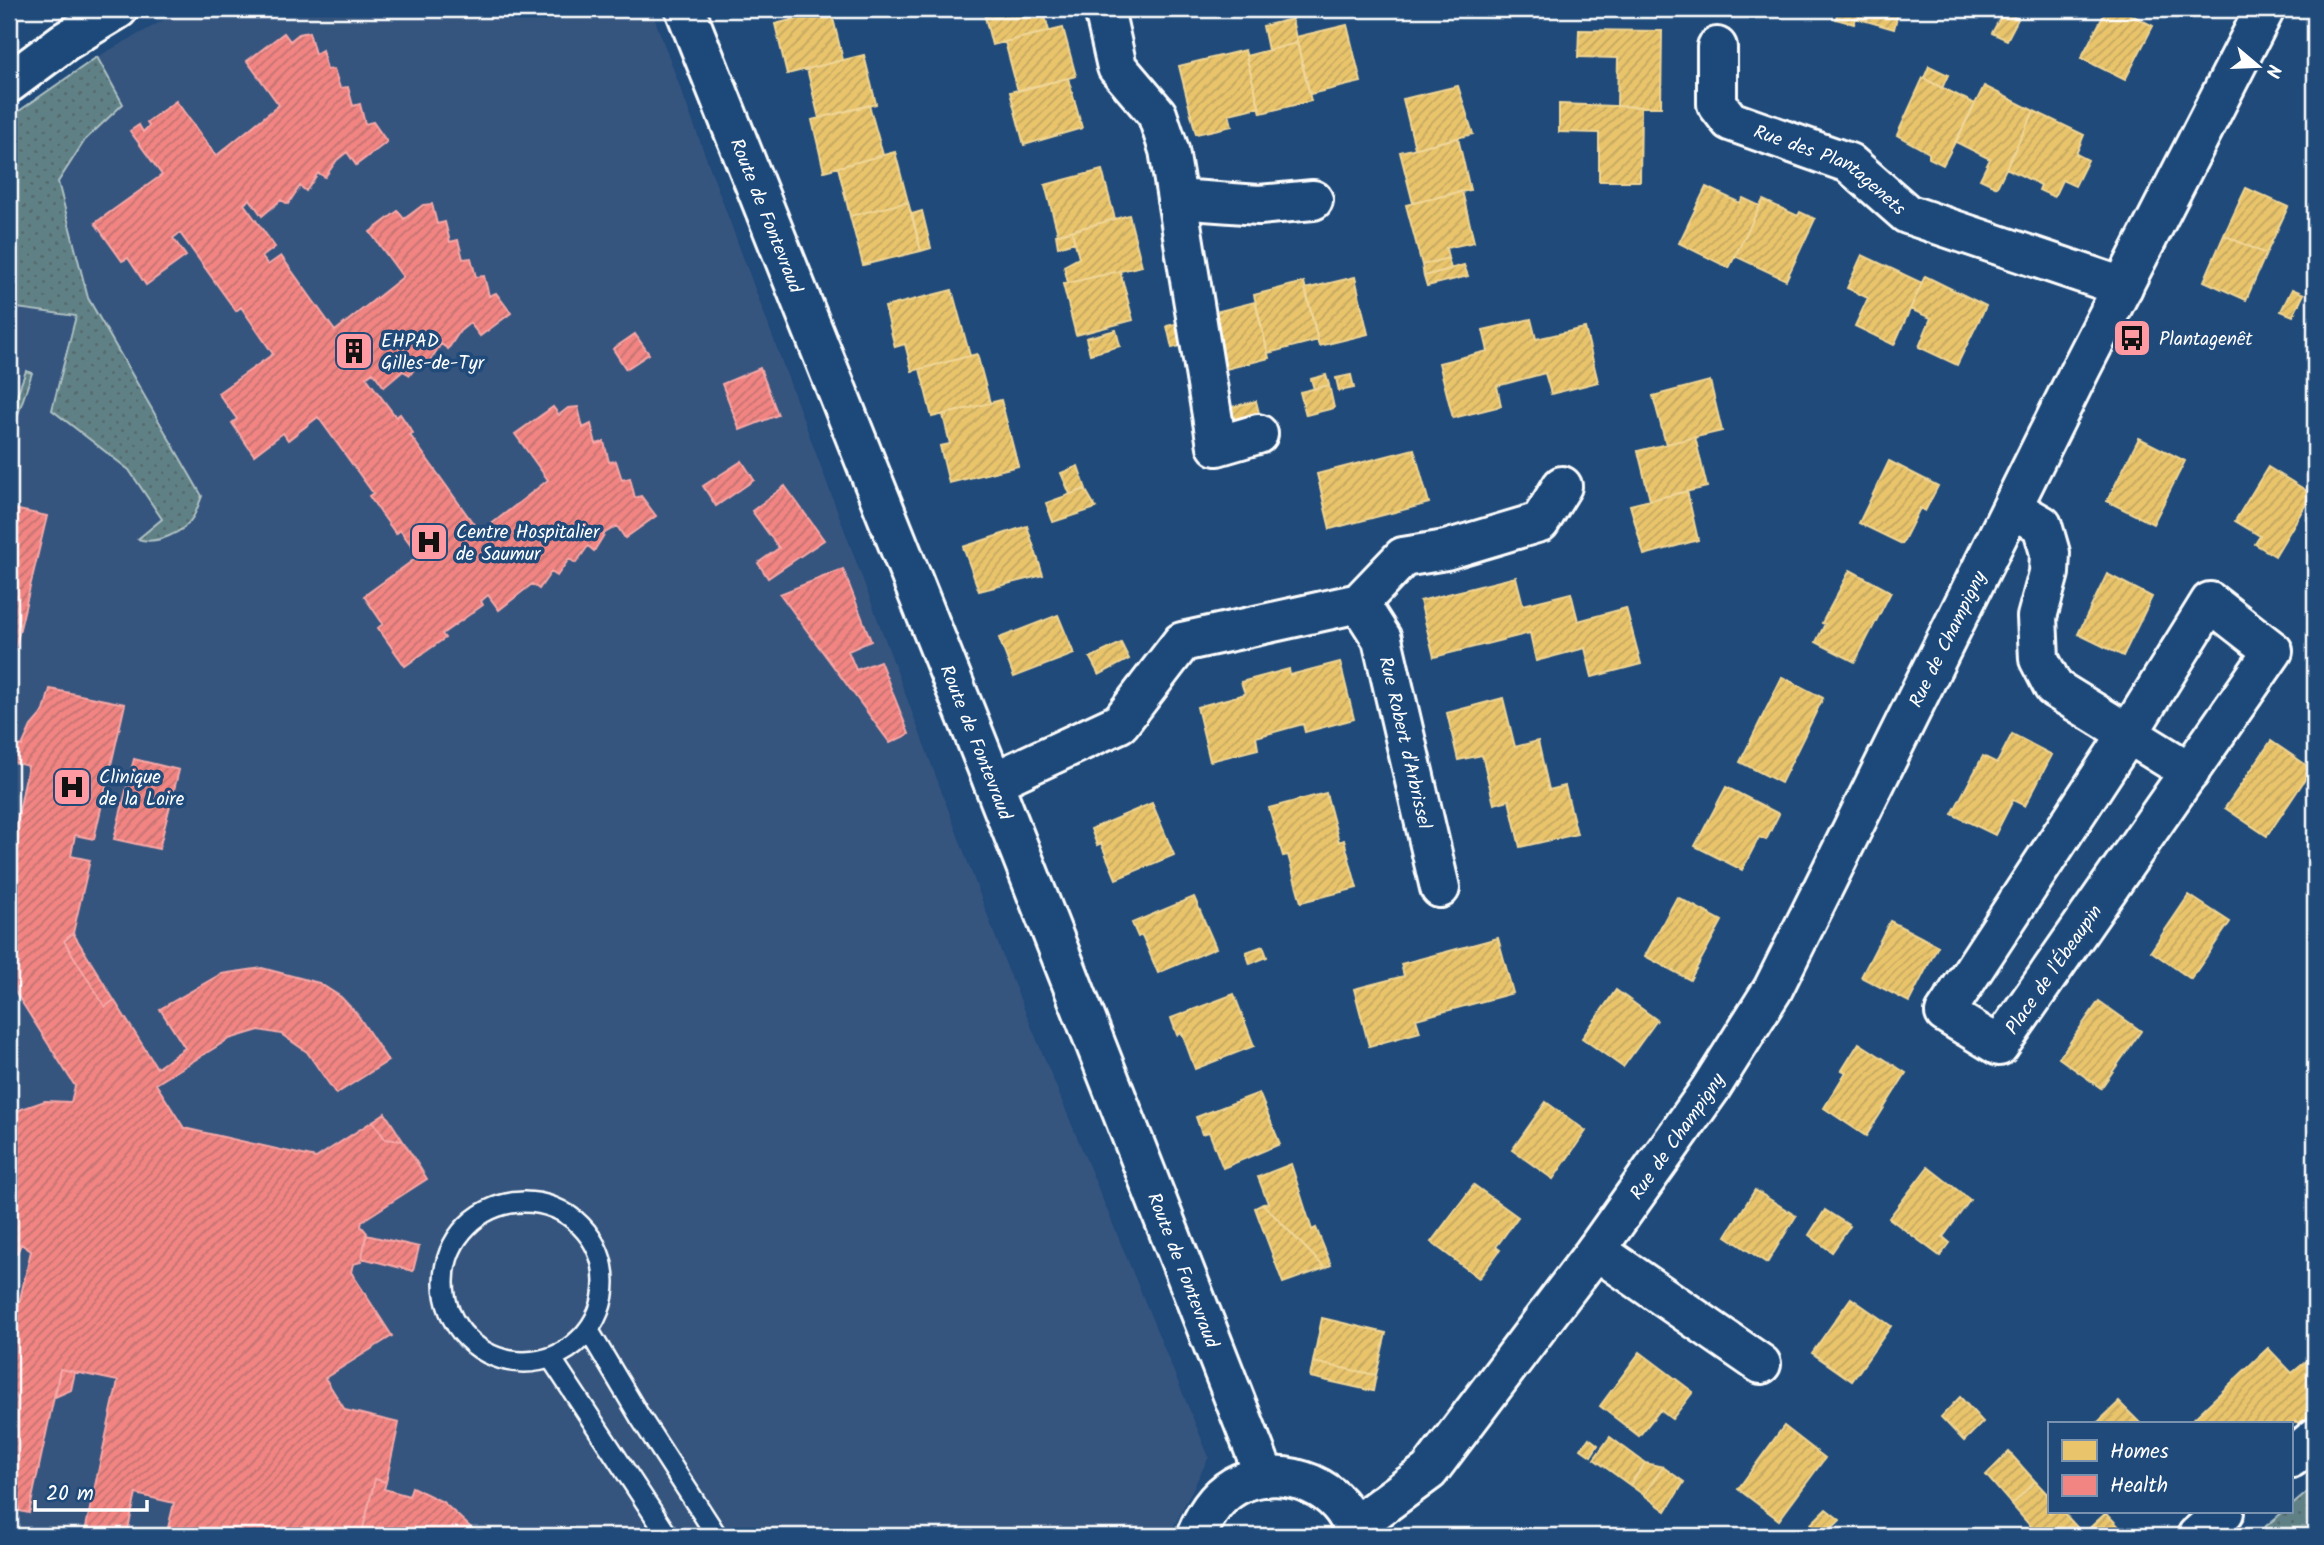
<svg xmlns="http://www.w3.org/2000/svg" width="2324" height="1545" font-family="Kalam,sans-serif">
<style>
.built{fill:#34547e}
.grass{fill:url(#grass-dots);stroke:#afc0c2;stroke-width:2}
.homes{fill:url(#homes-hatch);stroke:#f0d697;stroke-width:2}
.health{fill:url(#health-hatch);stroke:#f6a9a8;stroke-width:2}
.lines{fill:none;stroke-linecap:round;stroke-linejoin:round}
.service-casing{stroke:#fff;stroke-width:24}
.minor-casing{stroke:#fff;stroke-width:44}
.tertiary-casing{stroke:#fff;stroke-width:44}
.service{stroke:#1f4a7a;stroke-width:19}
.minor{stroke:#1f4a7a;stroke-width:38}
.tertiary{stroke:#1f4a7a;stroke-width:38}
.labels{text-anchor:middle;stroke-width:7;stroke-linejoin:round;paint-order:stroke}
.street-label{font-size:19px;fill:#fff;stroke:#1f4a7a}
.poi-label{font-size:19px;fill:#fff;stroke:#1f4a7a;text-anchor:start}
</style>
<defs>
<pattern id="grass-dots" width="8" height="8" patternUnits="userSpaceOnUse" patternTransform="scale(1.75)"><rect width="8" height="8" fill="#5f8186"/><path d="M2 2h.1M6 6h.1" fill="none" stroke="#56696c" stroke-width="1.8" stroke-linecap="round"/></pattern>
<pattern id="homes-hatch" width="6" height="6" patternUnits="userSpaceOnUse" patternTransform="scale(1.75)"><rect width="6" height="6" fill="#e9c46a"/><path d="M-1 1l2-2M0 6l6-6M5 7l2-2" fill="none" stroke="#c2a662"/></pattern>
<pattern id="health-hatch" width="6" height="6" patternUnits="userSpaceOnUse" patternTransform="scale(1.75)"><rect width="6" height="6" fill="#f28482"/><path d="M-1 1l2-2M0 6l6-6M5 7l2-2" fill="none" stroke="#c07372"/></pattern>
</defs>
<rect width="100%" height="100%" fill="#1f4a7a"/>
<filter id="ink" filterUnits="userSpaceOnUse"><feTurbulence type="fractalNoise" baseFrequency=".0143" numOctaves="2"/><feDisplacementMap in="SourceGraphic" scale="14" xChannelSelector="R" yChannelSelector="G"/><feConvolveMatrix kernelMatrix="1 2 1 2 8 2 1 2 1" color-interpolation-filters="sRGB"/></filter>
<g filter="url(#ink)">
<path class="built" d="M 184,9 L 651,9 L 1006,965 L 1209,1457 L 1169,1536 L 9,1536 L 9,118 L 97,57 Z"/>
<path class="grass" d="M 97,57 L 123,104 L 85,140 L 58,182 L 88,298 L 202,496 C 199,503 197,511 193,517 C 184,533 155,545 138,539 L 162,519 L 129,470 L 52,410 L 76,316 L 9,307 L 9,118 Z
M 26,371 L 32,373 L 11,435 L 9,424 L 14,407 L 9,406 L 9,400 L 15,400 Z
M 2315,1486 L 2315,1536 L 2254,1536 L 2283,1512 L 2291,1512 L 2291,1506 Z"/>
<path class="homes" d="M 983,9 L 1043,9 L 1049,31 L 992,45 Z
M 1838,9 L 1899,9 L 1894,29 L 1856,18 L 1854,24 L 1836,19 Z
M 2107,9 L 2120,9 L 2153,26 L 2125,80 L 2081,58 Z
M 831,10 L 843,60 L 787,74 L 775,24 Z
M 2004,11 L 2018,19 L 2007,40 L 1992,33 Z
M 1292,19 L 1297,43 L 1268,50 L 1263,26 Z
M 1347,25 L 1361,82 L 1310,94 L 1296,37 Z
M 1063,28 L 1076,76 L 1018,91 L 1005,42 Z
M 1579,30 L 1662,31 L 1661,107 L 1617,106 L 1618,58 L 1578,57 Z
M 1297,43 L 1311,101 L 1261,113 L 1246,56 Z
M 1245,50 L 1259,107 L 1229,114 L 1232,126 L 1196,134 L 1179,66 Z
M 864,55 L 876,104 L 819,118 L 807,69 Z
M 1929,66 L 1948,75 L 1942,88 L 1924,78 Z
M 1068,78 L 1082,128 L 1024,145 L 1010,92 Z
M 1923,78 L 1975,104 L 1943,165 L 1929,158 L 1929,153 L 1897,135 Z
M 1458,86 L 1473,134 L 1415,148 L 1403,99 Z
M 1984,86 L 2034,111 L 1997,187 L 1980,179 L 1990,159 L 1956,142 Z
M 1559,104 L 1641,107 L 1640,181 L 1599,181 L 1599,133 L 1559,132 Z
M 869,105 L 883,155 L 824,171 L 812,120 Z
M 2034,111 L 2084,135 L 2076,154 L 2088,160 L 2075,186 L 2062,180 L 2054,197 L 2039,190 L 2041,185 L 2006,168 Z
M 1458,138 L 1470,190 L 1413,203 L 1400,152 Z
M 895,152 L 908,202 L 850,216 L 838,167 Z
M 1102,170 L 1115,219 L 1058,234 L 1045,185 Z
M 1706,187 L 1740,203 L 1743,198 L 1760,206 L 1729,268 L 1679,243 Z
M 2246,188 L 2288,207 L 2266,254 L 2224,235 Z
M 1462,191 L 1474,242 L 1446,248 L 1448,258 L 1422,265 L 1406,205 Z
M 1763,200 L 1798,216 L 1800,212 L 1815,219 L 1786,280 L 1735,256 Z
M 908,202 L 921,251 L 863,265 L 850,216 Z
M 922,211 L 931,248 L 921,251 L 912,214 Z
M 1129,215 L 1142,266 L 1068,283 L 1064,266 L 1079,258 L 1072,231 Z
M 1072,231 L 1074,242 L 1058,247 L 1056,235 Z
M 2224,235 L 2266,254 L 2246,300 L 2204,281 Z
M 1862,255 L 1922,283 L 1894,345 L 1855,326 L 1868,298 L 1847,288 Z
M 1448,258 L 1451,269 L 1424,276 L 1422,265 Z
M 1464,265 L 1468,276 L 1427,286 L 1424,276 Z
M 1120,271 L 1133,320 L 1076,335 L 1063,284 Z
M 1925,276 L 1986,306 L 1957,365 L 1919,347 L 1931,318 L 1910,309 Z
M 1355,277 L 1368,334 L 1319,346 L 1305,289 Z
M 1304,282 L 1318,340 L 1268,353 L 1254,295 Z
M 2292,289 L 2304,294 L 2293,316 L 2281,311 Z
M 952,290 L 970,356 L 912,371 L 905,344 L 895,347 L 885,307 Z
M 1255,302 L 1269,358 L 1218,371 L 1204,315 Z
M 1531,319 L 1536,339 L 1585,328 L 1598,382 L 1551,394 L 1545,373 L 1497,386 L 1501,406 L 1453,418 L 1439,363 L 1488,351 L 1483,330 Z
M 1188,321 L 1194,342 L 1172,348 L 1167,326 Z
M 1116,330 L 1120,346 L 1090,354 L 1086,338 Z
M 977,354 L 990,403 L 932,417 L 920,369 Z
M 1326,375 L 1329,385 L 1314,389 L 1311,379 Z
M 1351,375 L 1354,388 L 1339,391 L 1336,378 Z
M 1710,381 L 1722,431 L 1666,444 L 1653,396 Z
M 1329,385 L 1334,408 L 1306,415 L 1300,392 Z
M 1001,400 L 1018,466 L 949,483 L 940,446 L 950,444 L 943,415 Z
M 1256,401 L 1260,417 L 1231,424 L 1228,408 Z
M 1695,437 L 1707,487 L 1650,500 L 1638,451 Z
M 2139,438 L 2185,461 L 2153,524 L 2107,501 Z
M 1414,449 L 1429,503 L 1330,529 L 1317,474 Z
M 1889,461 L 1938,486 L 1925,511 L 1920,508 L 1902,544 L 1859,523 Z
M 1078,466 L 1086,489 L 1070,494 L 1061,473 Z
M 2268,467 L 2312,494 L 2275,556 L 2255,544 L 2260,536 L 2235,521 Z
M 1085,489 L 1096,508 L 1053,522 L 1046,503 Z
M 1687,491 L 1698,540 L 1644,555 L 1630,505 Z
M 1027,526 L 1043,575 L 979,591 L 963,547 Z
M 1850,570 L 1891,592 L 1855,662 L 1816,642 L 1825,624 L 1822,623 Z
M 2107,574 L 2152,597 L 2123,656 L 2078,634 Z
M 1516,577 L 1523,605 L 1571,593 L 1578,621 L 1626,608 L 1641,664 L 1592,677 L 1585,648 L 1536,661 L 1530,633 L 1434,657 L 1420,601 Z
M 1058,615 L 1074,654 L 1014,677 L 999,638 Z
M 1121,643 L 1129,659 L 1099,675 L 1090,658 Z
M 1340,662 L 1354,719 L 1305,732 L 1303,724 L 1256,737 L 1258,749 L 1210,761 L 1197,707 L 1245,694 L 1241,682 L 1289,669 L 1290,675 Z
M 1782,677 L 1823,698 L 1781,783 L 1740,762 Z
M 1503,698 L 1515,747 L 1538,741 L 1549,790 L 1565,786 L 1577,834 L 1520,847 L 1509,800 L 1494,804 L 1482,755 L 1458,760 L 1447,713 Z
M 2012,734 L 2052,755 L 2025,806 L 2013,800 L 1995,835 L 1952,814 L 1983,756 L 1997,763 Z
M 2271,741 L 2312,769 L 2267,836 L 2225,808 Z
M 1726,787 L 1779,814 L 1766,840 L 1759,837 L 1742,870 L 1695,846 Z
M 1326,793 L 1339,842 L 1344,840 L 1357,888 L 1301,902 L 1288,855 L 1283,856 L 1269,808 Z
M 1152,803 L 1174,855 L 1116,879 L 1101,843 L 1097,845 L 1091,829 Z
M 2189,895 L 2230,922 L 2191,979 L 2151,951 Z
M 1194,897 L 1216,948 L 1158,973 L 1142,935 L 1138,937 L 1132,923 Z
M 1677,897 L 1722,921 L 1690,980 L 1645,956 Z
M 1890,921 L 1938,946 L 1909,1002 L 1861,977 Z
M 1498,938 L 1513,993 L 1416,1019 L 1420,1032 L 1369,1046 L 1354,989 L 1404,976 L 1401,964 Z
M 1263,946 L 1267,957 L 1250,964 L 1246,952 Z
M 1616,990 L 1657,1020 L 1623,1067 L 1582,1038 Z
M 1234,994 L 1254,1046 L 1195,1069 L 1182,1033 L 1177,1035 L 1171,1018 Z
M 2099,1001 L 2141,1031 L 2101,1088 L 2059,1058 Z
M 1859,1043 L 1906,1073 L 1866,1136 L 1824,1108 L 1846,1072 L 1842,1070 Z
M 1259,1093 L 1280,1144 L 1223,1168 L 1209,1132 L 1202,1134 L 1196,1117 Z
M 1546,1102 L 1586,1131 L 1553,1179 L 1512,1150 Z
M 1291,1164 L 1312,1230 L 1316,1228 L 1331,1265 L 1325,1268 L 1263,1204 L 1268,1203 L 1258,1177 Z
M 1928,1167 L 1970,1200 L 1943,1237 L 1950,1243 L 1940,1256 L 1889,1218 Z
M 1474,1185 L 1518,1217 L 1496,1247 L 1500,1250 L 1479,1278 L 1431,1242 Z
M 1755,1190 L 1796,1216 L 1767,1263 L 1726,1236 Z
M 1263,1204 L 1325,1268 L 1283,1283 L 1255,1208 Z
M 1825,1210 L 1850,1226 L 1832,1252 L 1809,1235 Z
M 1851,1298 L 1891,1326 L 1852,1381 L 1812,1353 Z
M 1322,1318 L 1386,1333 L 1376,1375 L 1313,1362 Z
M 2268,1348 L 2292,1373 L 2315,1354 L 2315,1411 L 2299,1424 L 2296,1421 L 2291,1425 L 2188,1424 Z
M 1640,1352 L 1693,1392 L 1672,1419 L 1660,1410 L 1639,1436 L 1600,1406 Z
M 1313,1362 L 1376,1375 L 1373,1391 L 1310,1377 Z
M 1960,1397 L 1983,1422 L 1964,1441 L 1941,1417 Z
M 2119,1402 L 2141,1424 L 2096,1424 Z
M 1784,1426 L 1825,1458 L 1779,1520 L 1738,1489 Z
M 1610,1437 L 1645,1463 L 1630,1485 L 1594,1459 Z
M 1589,1438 L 1598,1445 L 1591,1456 L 1581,1449 Z
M 2009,1452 L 2035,1481 L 2012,1505 L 1986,1475 Z
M 1645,1463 L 1663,1467 L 1644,1495 L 1630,1485 Z
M 1663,1467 L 1684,1482 L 1666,1511 L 1644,1495 Z
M 2035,1481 L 2049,1496 L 2049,1512 L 2063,1512 L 2085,1536 L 2039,1536 L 2012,1505 Z
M 1826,1509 L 1840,1520 L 1825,1535 L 1811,1524 Z
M 2106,1513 L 2128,1536 L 2085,1536 L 2083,1534 Z"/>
<path class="health" d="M 309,32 L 315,54 L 322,50 L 327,70 L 334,69 L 340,88 L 348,87 L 353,106 L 360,104 L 365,124 L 373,122 L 387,142 L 356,165 L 347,152 L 337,160 L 325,177 L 318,173 L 306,191 L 300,186 L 288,204 L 281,200 L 262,216 L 250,199 L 244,204 L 275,247 L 262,257 L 268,265 L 281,256 L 335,331 L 403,277 L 370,232 L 398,211 L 404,219 L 423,205 L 432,204 L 437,224 L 445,222 L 450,242 L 458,240 L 463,259 L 471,258 L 476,277 L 484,276 L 489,296 L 496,293 L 511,313 L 480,336 L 470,323 L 460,331 L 448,349 L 441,344 L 429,362 L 422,358 L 410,375 L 403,371 L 384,387 L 373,372 L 366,377 L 396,417 L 400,414 L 413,433 L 410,435 L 480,533 L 548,480 L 515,434 L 553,407 L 559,415 L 568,408 L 578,407 L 583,428 L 591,424 L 596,444 L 604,442 L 609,462 L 616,461 L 622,480 L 630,478 L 635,498 L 641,496 L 656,516 L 625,538 L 617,526 L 605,533 L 594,551 L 588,546 L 576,563 L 569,559 L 557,576 L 551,572 L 539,589 L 532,584 L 499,610 L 488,595 L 481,601 L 483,605 L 442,634 L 445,638 L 405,666 L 378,628 L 383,624 L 364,596 L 419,556 L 400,530 L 396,534 L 369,496 L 373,493 L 318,417 L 288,440 L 283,433 L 254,455 L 232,423 L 237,419 L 218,393 L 273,354 L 241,307 L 236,311 L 180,233 L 173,238 L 186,256 L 146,285 L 128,258 L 122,261 L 95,223 L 162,175 L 130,131 L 139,125 L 143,132 L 149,126 L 147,122 L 176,101 L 216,156 L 279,105 L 247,61 L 284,33 L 290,41 L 299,34 Z
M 635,334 L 649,354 L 626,369 L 613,349 Z
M 760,368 L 778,415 L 740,430 L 722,384 Z
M 742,461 L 754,480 L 716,506 L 703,486 Z
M 785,486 L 824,540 L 768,578 L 758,563 L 779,548 L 752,511 Z
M 9,508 L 47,516 L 11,666 L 9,665 Z
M 843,569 L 871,641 L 848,651 L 856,670 L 880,661 L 909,734 L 890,743 L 780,594 Z
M 50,689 L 125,704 L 94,839 L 75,835 L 71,856 L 90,860 L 73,933 L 64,941 L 105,1007 L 114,1000 L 157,1068 L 185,1048 L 160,1009 L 221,974 L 262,968 L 319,983 L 341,997 L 357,1014 L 388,1061 L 336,1094 L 307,1052 L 281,1034 L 259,1030 L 229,1039 L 156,1084 L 184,1128 L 316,1158 L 373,1121 L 385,1139 L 403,1141 L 427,1179 L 362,1221 L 361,1226 L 367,1233 L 364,1247 L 361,1262 L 353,1264 L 351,1272 L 392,1336 L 325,1378 L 345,1410 L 399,1423 L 386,1482 L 375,1479 L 361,1536 L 166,1536 L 174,1503 L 136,1494 L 127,1533 L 140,1536 L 84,1536 L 118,1381 L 60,1369 L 29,1513 L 11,1509 L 9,1518 L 9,1347 L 31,1251 L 21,1244 L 17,1253 L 9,1248 L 9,1105 L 13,1112 L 45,1101 L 71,1102 L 75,1086 L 9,982 L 9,862 L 28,766 L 13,762 L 17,745 L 22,746 L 31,726 L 44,711 Z
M 134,759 L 179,770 L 159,849 L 114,839 Z
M 73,933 L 114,1000 L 105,1007 L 64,941 Z
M 385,1113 L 403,1141 L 385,1139 L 373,1121 Z
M 366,1235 L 419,1247 L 413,1271 L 362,1258 Z
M 60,1369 L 75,1372 L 71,1390 L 55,1397 Z
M 375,1479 L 386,1482 L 384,1489 L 409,1496 L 412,1487 L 443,1502 L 480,1536 L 372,1536 L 362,1533 Z"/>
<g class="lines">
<defs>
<path id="service" d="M444 1282a80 80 0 1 1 160 0a80 80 0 1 1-160 0Z
M 589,1331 L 640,1417 L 717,1536
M 551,1358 L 668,1536"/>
<g id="minor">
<path d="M 1104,9 L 1117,67 L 1157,114 L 1169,150 L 1177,199 L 1259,205 L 1313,200"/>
<path id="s1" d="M 1717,47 L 1717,104 L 1730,121 L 1849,163 L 1907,214 L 2123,287"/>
<path d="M 9,83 L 64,42 L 118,9"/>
<path d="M 1177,199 L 1217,446 L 1258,434"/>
<path d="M 2014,509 L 2042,525 L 2050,553 L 2049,573 L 2037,617 L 2039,659 L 2054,688 L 2190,772"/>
<path d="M 2210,602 L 2273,651 L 1999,1046 L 1945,1013 L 2128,734 Z"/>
<path id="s2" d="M 1359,603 L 1382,639 L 1440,888"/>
<path d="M 993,782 L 1120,723 L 1182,642 L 1359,603 L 1403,557 L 1446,550 L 1540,522 L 1562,486"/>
<path d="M 1596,1250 L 1761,1364"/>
<path d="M 2291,1458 L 2315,1438"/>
<path d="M 2197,1536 L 2224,1512"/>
</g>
<g id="tertiary">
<path id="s3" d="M 685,9 L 993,782 L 1265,1477"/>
<path id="s4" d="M 1353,1527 L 1429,1471 L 1596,1250 L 1710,1089 L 1773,989 L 2081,368 L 2265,9"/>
<path d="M 1196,1536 C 1205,1514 1218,1493 1241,1483 C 1285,1464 1345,1487 1355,1536"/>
</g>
</defs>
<use href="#service" class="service-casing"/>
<use href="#minor" class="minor-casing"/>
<use href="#tertiary" class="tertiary-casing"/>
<use href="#service" class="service"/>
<use href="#minor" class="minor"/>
<use href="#tertiary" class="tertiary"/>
</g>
</g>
<defs>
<symbol id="bus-square" viewBox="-11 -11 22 22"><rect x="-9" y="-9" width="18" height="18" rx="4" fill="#ff9aa2" stroke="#1f4a7a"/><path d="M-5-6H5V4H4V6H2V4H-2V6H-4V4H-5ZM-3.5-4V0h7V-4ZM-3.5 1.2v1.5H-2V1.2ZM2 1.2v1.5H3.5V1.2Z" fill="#111"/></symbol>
<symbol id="building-square" viewBox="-11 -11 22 22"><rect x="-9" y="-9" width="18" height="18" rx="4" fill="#ff9aa2" stroke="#1f4a7a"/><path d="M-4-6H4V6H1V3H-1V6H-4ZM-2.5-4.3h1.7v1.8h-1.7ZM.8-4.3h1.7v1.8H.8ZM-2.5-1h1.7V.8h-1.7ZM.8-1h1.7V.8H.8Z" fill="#111"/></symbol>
<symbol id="hospital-square" viewBox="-11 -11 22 22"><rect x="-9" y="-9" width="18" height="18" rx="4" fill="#ff9aa2" stroke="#1f4a7a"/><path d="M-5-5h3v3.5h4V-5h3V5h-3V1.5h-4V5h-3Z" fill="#111"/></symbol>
</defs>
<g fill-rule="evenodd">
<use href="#bus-square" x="2110" y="316" width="44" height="44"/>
<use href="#building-square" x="332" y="329" width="44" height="44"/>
<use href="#hospital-square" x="407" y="520" width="44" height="44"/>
<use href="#hospital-square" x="50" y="765" width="44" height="44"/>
</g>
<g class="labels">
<g class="street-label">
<text dy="7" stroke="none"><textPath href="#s1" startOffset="191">Rue des Plantagenets</textPath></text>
<text dy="7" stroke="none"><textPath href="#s3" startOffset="222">Route de Fontevraud</textPath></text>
<text dy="7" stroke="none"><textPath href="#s4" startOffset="1078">Rue de Champigny</textPath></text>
<text dy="7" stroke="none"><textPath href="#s3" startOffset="789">Route de Fontevraud</textPath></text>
<text dy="7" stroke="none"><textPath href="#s2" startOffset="149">Rue Robert d'Arbrissel</textPath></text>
<text transform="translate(2053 969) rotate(-55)" y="7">Place de l'Ébeaupin</text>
<text dy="7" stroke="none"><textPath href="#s4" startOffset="511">Rue de Champigny</textPath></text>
<text dy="7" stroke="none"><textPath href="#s3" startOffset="1356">Route de Fontevraud</textPath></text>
</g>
<g class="poi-label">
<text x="2159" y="345">Plantagenêt</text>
<text x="381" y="347">EHPAD<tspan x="381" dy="22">Gilles-de-Tyr</tspan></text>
<text x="456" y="538">Centre Hospitalier<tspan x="456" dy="22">de Saumur</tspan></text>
<text x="99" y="783">Clinique<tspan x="99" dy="22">de la Loire</tspan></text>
</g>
</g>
<rect width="2324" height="1545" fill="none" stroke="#1f4a7a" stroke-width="35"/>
<rect x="18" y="18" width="2289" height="1510" fill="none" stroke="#fff" stroke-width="2.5" filter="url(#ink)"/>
<rect x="2048" y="1422" width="245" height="91" fill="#1f4a7a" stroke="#7992af" stroke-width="2"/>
<rect x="2062" y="1440" width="35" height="21" fill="#e9c46a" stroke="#7992af" stroke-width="2"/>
<text x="2110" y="1458" font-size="21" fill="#ffffff">Homes</text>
<rect x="2062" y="1475" width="35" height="21" fill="#f28482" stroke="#7992af" stroke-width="2"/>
<text x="2110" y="1492" font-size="21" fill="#ffffff">Health</text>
<g transform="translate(2258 66) rotate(109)" stroke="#1f4a7a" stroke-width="5" paint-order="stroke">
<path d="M0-5L12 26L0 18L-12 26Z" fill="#ffffff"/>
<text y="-10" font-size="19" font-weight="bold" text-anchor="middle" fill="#ffffff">N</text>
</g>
<path d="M35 1500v10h112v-10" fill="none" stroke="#ffffff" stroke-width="3.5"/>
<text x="46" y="1500" font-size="21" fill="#ffffff" stroke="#1f4a7a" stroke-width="5" paint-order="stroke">20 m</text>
</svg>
